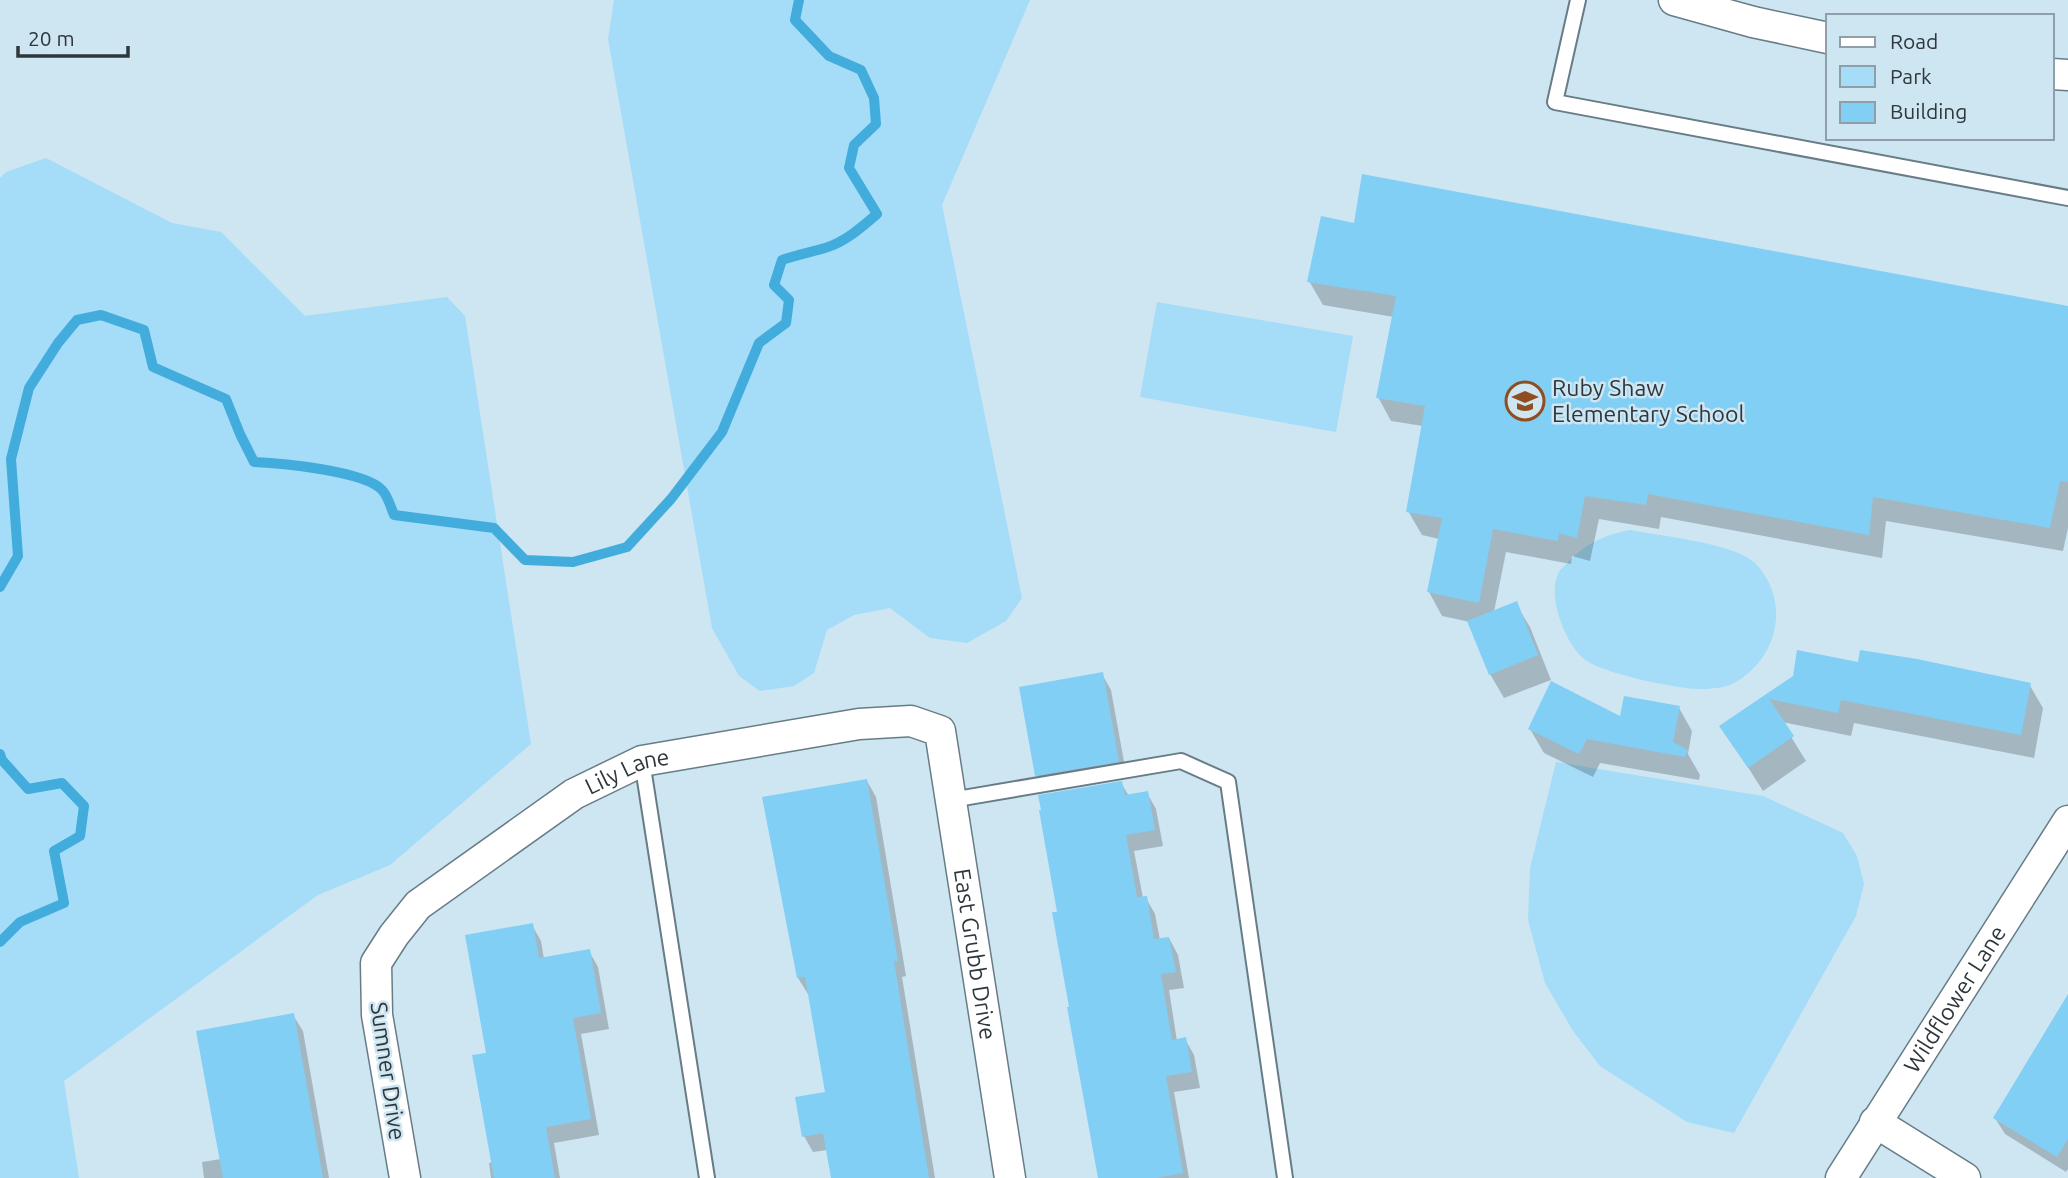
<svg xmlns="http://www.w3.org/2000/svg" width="2068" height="1178" font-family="Ubuntu,sans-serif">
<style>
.green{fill:#a5dcf8}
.shadow{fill:#0003}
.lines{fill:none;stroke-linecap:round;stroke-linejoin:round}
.stream{stroke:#42acdc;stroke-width:10}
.building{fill:#81cff5}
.service-casing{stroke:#677c87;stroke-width:18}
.minor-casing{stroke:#677c87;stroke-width:33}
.service{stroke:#fff;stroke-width:14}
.minor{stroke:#fff;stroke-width:30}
.labels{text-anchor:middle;stroke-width:5;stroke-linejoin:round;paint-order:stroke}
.poi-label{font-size:23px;fill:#2e373c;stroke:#cee5f2;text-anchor:start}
.street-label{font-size:23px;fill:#2e373c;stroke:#cee5f2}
</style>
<rect width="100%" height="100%" fill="#cee5f2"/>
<path class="green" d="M 614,0 L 1030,0 L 942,205 L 1022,598 L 1006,621 L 967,643 L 930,638 L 890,608 L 854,615 L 827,630 L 814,673 L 794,686 L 760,691 L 739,676 L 712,628 L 608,39 Z
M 46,158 L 172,223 L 221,232 L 305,316 L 447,297 L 465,316 L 531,744 L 390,865 L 318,895 L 64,1081 L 79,1178 L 0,1178 L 0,178 L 6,172 Z
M 1157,302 L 1353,336 L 1336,432 L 1140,397 Z
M 1630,530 C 1660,536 1736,543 1756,564 C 1792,603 1777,661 1732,684 C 1724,688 1714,688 1706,689 C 1684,691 1600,673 1584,659 C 1565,643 1546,595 1559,572 C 1561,568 1567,564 1570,560 C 1588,542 1605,535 1630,530 Z
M 1556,762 L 1763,796 L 1843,833 L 1857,856 L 1864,884 L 1856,916 L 1734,1133 L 1687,1122 L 1600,1066 L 1573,1031 L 1545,983 L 1528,920 L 1530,868 Z"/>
<path class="shadow" d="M 1355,225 L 2068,307 L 2068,528 L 2063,551 L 1886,521 L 1882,558 L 1661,517 L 1659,529 L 1599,519 L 1590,561 L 1572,556 L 1571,564 L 1506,552 L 1494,612 L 1516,604 L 1530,627 L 1551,680 L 1504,698 L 1490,674 L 1470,622 L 1442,616 L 1429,592 L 1439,539 L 1422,535 L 1408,511 L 1423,426 L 1391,421 L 1378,397 L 1394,317 L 1323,305 L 1309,281 Z
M 1859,664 L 2029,684 L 2043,708 L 2034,758 L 1854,723 L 1851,736 L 1782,722 L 1806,761 L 1763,791 L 1722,726 L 1794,677 Z
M 1102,674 L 1111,690 L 1127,778 L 1046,791 L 1037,775 Z
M 1679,708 L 1692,731 L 1688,754 L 1700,775 L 1699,780 L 1600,763 L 1593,777 L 1544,753 L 1530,729 L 1621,718 Z
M 867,781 L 876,797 L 906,976 L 902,977 L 935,1178 L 832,1178 L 827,1150 L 813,1152 L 804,1136 L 827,1093 L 810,993 L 808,994 L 798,978 Z
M 1121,783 L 1129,796 L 1147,793 L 1156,809 L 1163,846 L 1134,851 L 1143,898 L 1146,898 L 1155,914 L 1160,940 L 1169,938 L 1178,955 L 1184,988 L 1169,990 L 1177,1041 L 1185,1039 L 1194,1055 L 1200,1088 L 1174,1092 L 1189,1178 L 1100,1178 L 1059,913 Z
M 532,925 L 541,941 L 544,959 L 589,951 L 598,967 L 609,1029 L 581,1034 L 599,1135 L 554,1143 L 560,1178 L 491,1178 L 489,1163 L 493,1162 L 488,1054 Z
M 2068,1000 L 2068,1169 L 2066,1172 L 2005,1134 L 1995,1118 Z
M 293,1015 L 303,1031 L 329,1178 L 204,1178 L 202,1162 L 221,1159 Z"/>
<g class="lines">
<path class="stream" d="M 0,587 L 18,556 L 11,459 L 29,388 L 58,343 L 77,320 L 101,315 L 144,330 L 153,367 L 226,399 L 240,434 L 254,462 C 281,463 365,471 382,490 C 388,496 391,508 394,515 L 494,528 L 525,560 L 573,562 L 627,547 L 671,499 L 722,432 L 759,343 L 786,323 L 789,300 L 774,285 L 782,260 C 797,255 811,252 825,248 C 845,242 862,227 877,214 L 849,168 L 854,145 L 876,124 L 874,98 L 861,70 L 829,56 L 795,20 L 799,0
M 0,754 L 2,760 L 28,789 L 62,783 L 84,806 L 80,836 L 54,851 L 64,903 L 20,922 L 0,942"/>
</g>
<path class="building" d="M 1362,174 L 2068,306 L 2068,482 L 2060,481 L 2050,528 L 1873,497 L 1869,535 L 1648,494 L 1646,505 L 1585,496 L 1577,538 L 1559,533 L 1558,541 L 1493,529 L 1479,603 L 1427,592 L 1442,518 L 1406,512 L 1425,406 L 1376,398 L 1396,296 L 1307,282 L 1321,216 L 1354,223 Z
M 1517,601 L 1538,655 L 1489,675 L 1467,621 Z
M 1797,650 L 1858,662 L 1860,650 L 1917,659 L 2031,683 L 2021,735 L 1841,700 L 1838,713 L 1769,699 L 1794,736 L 1748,768 L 1719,726 L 1793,676 Z
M 1103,672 L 1119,762 L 1035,776 L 1019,687 Z
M 1551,681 L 1620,716 L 1624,696 L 1680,706 L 1673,742 L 1688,750 L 1685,757 L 1587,739 L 1579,754 L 1528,729 Z
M 867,779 L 898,961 L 894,961 L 929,1178 L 831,1178 L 823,1133 L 802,1137 L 795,1097 L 825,1092 L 805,977 L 797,978 L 762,797 Z
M 1122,781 L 1125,795 L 1148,791 L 1155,830 L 1126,835 L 1137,897 L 1147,896 L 1154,939 L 1169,937 L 1176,972 L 1161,974 L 1172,1040 L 1186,1037 L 1192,1072 L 1166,1076 L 1183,1173 L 1155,1178 L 1098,1178 L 1067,1007 L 1069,1007 L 1052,912 L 1057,912 L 1039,810 L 1041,810 L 1038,795 Z
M 533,923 L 539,958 L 590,949 L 601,1013 L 573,1018 L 591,1119 L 546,1127 L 555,1178 L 494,1178 L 472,1055 L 486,1053 L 465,935 Z
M 2068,994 L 2068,1139 L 2057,1157 L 1993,1118 Z
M 294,1013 L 323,1178 L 223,1178 L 196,1031 Z"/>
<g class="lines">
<defs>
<path id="service" d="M 1578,0 L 1555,102 L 2068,198
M 642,761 L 707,1178
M 951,800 L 1181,761 L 1228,782 L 1285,1178"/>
<g id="minor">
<path d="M 1674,0 L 1753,22 L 1828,38"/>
<path d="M 2052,74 L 2068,75"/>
<path d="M 1875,1122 L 1965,1178"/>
<path id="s1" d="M 405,1178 L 377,1015 L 376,963 L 394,935 L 418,905 L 574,794 L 642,761 L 859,724 L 911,721 L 940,731 L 1010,1178"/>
<path id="s2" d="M 1841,1178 L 2068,821"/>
</g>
</defs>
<use href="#service" class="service-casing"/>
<use href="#minor" class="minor-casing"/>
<use href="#service" class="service"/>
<use href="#minor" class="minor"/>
</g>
<defs>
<symbol id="school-ring" viewBox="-11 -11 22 22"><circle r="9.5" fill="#cee5f2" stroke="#904d1f" stroke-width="1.5"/><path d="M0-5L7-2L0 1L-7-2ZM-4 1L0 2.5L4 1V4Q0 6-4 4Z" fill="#904d1f"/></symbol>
</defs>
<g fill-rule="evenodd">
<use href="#school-ring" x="1503" y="379" width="44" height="44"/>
</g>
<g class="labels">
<g class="poi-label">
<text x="1552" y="396">Ruby Shaw<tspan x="1552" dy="26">Elementary School</tspan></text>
</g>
<g class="street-label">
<text dy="8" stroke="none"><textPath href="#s1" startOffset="539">Lily Lane</textPath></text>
<text dy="8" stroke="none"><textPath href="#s1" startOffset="1085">East Grubb Drive</textPath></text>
<text dy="8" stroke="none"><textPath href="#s2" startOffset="212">Wildflower Lane</textPath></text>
<text transform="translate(388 1071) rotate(82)" y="8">Sumner Drive</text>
</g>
</g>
<rect x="1826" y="14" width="228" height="126" fill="#cee5f2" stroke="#8e9fa9" stroke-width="2"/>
<rect x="1840" y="37" width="35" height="10" fill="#ffffff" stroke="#8e9fa9" stroke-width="2"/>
<text x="1890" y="49" font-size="21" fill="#2e373c">Road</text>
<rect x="1840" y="66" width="35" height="21" fill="#a5dcf8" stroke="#8e9fa9" stroke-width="2"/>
<text x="1890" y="84" font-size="21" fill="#2e373c">Park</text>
<rect x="1840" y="102" width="35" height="21" fill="#81cff5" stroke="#8e9fa9" stroke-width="2"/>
<text x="1890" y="119" font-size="21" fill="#2e373c">Building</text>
<path d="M18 46v10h110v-10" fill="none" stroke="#2e373c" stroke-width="3.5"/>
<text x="28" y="46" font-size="21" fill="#2e373c" stroke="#cee5f2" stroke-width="5" paint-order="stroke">20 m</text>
</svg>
